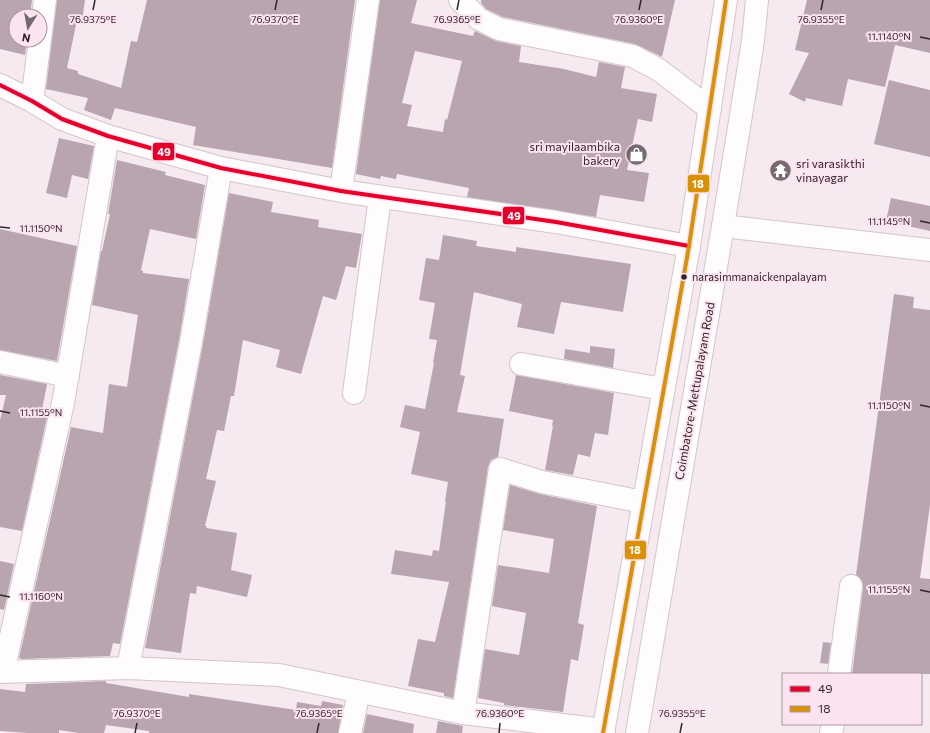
<svg xmlns="http://www.w3.org/2000/svg" width="930" height="733" font-family="Commissioner,sans-serif">
<style>
.building{fill:#b8a5af;fill-rule:evenodd}
.lines{fill:none;stroke-linecap:round;stroke-linejoin:round}
.minor-casing{stroke:#d2c5cb;stroke-width:24}
.highway-casing{stroke:#d2c5cb;stroke-width:24}
.minor{stroke:#fefcfd;stroke-width:22}
.highway{stroke:#fefcfd;stroke-width:22}
.bus-1-casing{stroke:#fbe4ef;stroke-width:7}
.bus-2-casing{stroke:#fbe4ef;stroke-width:7}
.bus-1{stroke:#e4002b;stroke-width:4}
.bus-2{stroke:#d99206;stroke-width:4}
.ticks{fill:none;stroke:#32242b;stroke-width:1.5}
.bus-dot{fill:#32242b;stroke:#fbe4ef;stroke-width:1.5}
.labels{text-anchor:middle;stroke-width:4;stroke-linejoin:round;paint-order:stroke}
.bus-label{font-size:11px;fill:#32242b;stroke:#fbe4ef;text-anchor:start}
.poi-label{font-size:12px;fill:#32242b;stroke:#fbe4ef;text-anchor:end}
.street-label{font-size:12px;fill:#32242b;stroke:#fbe4ef}
.ticks-label{font-size:10px;text-anchor:middle;fill:#32242b;stroke:#fbe4ef;stroke-width:4;stroke-linejoin:round;paint-order:stroke}
.line-badge{stroke:#fbe4ef;stroke-width:1.5}
.badge-label{font-size:11px;text-anchor:middle;font-weight:bold;fill:#fff}
</style>
<rect width="100%" height="100%" fill="#f6e9ef"/>
<path class="building" d="M 0,0 L 32,0 L 30,16 L 16,16 L 16,40 L 27,40 L 25,55 L 0,49 Z
M 57,0 L 85,0 L 82,21 L 77,20 L 67,68 L 78,71 L 78,74 L 121,88 L 131,41 L 137,42 L 147,0 L 355,0 L 332,168 L 193,145 L 196,127 L 115,108 L 111,120 L 84,110 L 88,98 L 46,89 Z
M 380,0 L 417,0 L 411,23 L 473,36 L 475,31 L 496,41 L 521,46 L 519,62 L 564,69 L 596,77 L 599,62 L 625,67 L 621,88 L 657,94 L 652,122 L 638,119 L 627,170 L 649,173 L 644,202 L 600,195 L 596,217 L 467,197 L 469,188 L 397,174 L 396,179 L 381,176 L 380,179 L 356,174 ZM 415,51 L 462,61 L 447,120 L 445,119 L 443,132 L 407,126 L 412,105 L 402,103 Z
M 481,0 L 675,0 L 662,57 L 635,44 L 503,17 L 486,9 L 481,3 Z
M 807,0 L 930,0 L 930,53 L 895,45 L 885,87 L 848,79 L 842,106 L 806,98 L 805,102 L 789,94 L 809,53 L 795,50 Z
M 889,80 L 930,90 L 930,157 L 874,144 Z
M 59,138 L 94,146 L 88,179 L 72,175 L 67,198 L 46,193 Z
M 117,160 L 166,172 L 165,175 L 205,185 L 196,239 L 150,229 L 141,270 L 143,271 L 143,273 L 189,279 L 179,340 L 120,644 L 113,643 L 110,656 L 22,659 L 19,658 L 71,427 L 103,433 L 109,384 L 127,387 L 138,315 L 92,305 L 101,251 L 102,251 L 110,214 L 108,214 Z
M 229,193 L 273,202 L 271,212 L 319,220 L 318,227 L 362,234 L 356,268 L 346,266 L 336,300 L 323,296 L 301,374 L 276,367 L 280,350 L 243,340 L 234,396 L 231,396 L 224,431 L 217,430 L 206,479 L 216,481 L 205,526 L 207,526 L 206,528 L 237,533 L 231,570 L 252,575 L 247,597 L 197,586 L 196,594 L 190,593 L 181,653 L 145,648 L 203,344 Z
M 891,198 L 930,206 L 930,231 L 886,221 Z
M 0,229 L 77,246 L 57,361 L 0,350 Z
M 443,235 L 477,241 L 476,246 L 516,252 L 516,247 L 631,264 L 623,312 L 561,302 L 554,334 L 517,327 L 522,304 L 474,292 L 460,375 L 465,376 L 457,412 L 504,419 L 498,457 L 491,460 L 488,467 L 453,698 L 444,696 L 444,693 L 408,686 L 418,639 L 435,642 L 449,582 L 391,574 L 395,550 L 432,556 L 433,550 L 439,551 L 446,501 L 445,501 L 448,482 L 411,474 L 420,432 L 400,427 L 405,405 L 425,409 L 434,363 L 433,363 L 437,340 L 429,339 L 435,303 L 419,300 L 426,258 L 439,260 Z
M 894,294 L 914,297 L 913,308 L 930,310 L 930,505 L 920,578 L 930,579 L 930,674 L 852,674 L 863,588 L 862,581 L 856,575 Z
M 590,346 L 615,349 L 613,368 L 564,359 L 565,349 L 590,353 Z
M 0,375 L 47,384 L 41,415 L 47,417 L 22,531 L 0,527 L 0,420 L 6,395 L 0,395 Z
M 516,375 L 614,393 L 608,435 L 595,433 L 590,457 L 578,454 L 573,475 L 545,470 L 553,426 L 552,426 L 553,420 L 509,411 Z
M 510,485 L 540,494 L 597,506 L 578,623 L 584,625 L 578,661 L 571,659 L 563,712 L 504,705 L 504,703 L 478,698 L 485,649 L 519,655 L 526,613 L 492,606 L 498,565 L 549,573 L 554,539 L 503,530 Z
M 0,561 L 14,564 L 4,610 L 0,609 Z
M 823,642 L 831,643 L 828,664 L 820,663 Z
M 106,681 L 106,683 L 189,697 L 189,694 L 296,710 L 297,702 L 321,706 L 322,701 L 343,705 L 338,733 L 149,733 L 149,731 L 106,725 L 104,733 L 79,733 L 59,730 L 59,733 L 28,733 L 0,731 L 0,689 L 25,692 L 26,684 Z
M 367,714 L 414,724 L 413,733 L 363,733 Z
M 438,721 L 463,726 L 462,733 L 436,733 Z"/>
<g class="lines">
<defs>
<path id="minor" d="M 460,0 L 479,19 L 499,29 L 633,56 L 659,70 L 710,109
M 0,85 L 32,101 L 62,119 L 108,136 L 221,168 L 341,191 L 556,222 L 689,246
M 32,101 L 45,0
M 341,191 L 368,0
M 723,226 L 930,250
M 0,362 L 68,376
M 521,364 L 663,389
M 354,393 L 380,197
M 128,668 L 191,342 L 221,168
M 0,672 L 128,668 L 279,675 L 463,713 L 604,730
M 3,672 L 63,403 L 108,136
M 839,674 L 851,586
M 463,713 L 500,469 L 542,482 L 643,502
M 350,733 L 359,692
M 831,733 L 833,724"/>
<path id="highway" d="M 603,733 L 689,246 L 726,0
M 637,733 L 723,226 L 753,41 L 757,0"/>
</defs>
<use href="#minor" class="minor-casing"/>
<use href="#highway" class="highway-casing"/>
<use href="#minor" class="minor"/>
<use href="#highway" class="highway"/>
<defs>
<path id="bus-1" d="M 0,85 L 32,101 L 62,119 L 108,136 L 221,168 L 341,191 L 556,222 L 689,246"/>
<path id="bus-2" d="M 603,733 L 689,246 L 726,0"/>
</defs>
<use href="#bus-1" class="bus-1-casing"/>
<use href="#bus-2" class="bus-2-casing"/>
<use href="#bus-1" class="bus-1"/>
<use href="#bus-2" class="bus-2"/>
</g>
<path class="ticks" d="M 93,10 L 95,0M 275,10 L 277,0M 457,10 L 459,0M 639,10 L 641,0M 821,10 L 823,0M 920,37 L 930,39M 920,221 L 930,223M 0,227 L 10,228M 920,405 L 930,407M 0,411 L 10,413M 920,590 L 930,592M 0,595 L 10,597M 135,733 L 137,723M 317,733 L 319,723M 499,733 L 500,723M 680,733 L 682,723"/>
<defs>
<symbol id="shop-disc" viewBox="-11 -11 22 22"><circle r="9.5" fill="#776970" stroke="#fbe4ef"/><path d="M-5-2.5h2.3a2.7 3.5 0 0 1 5.4 0H5L5.5 6h-11ZM-1.5-2.5h3a1.5 2.3 0 0 0-3 0Z" fill="#fff"/></symbol>
<symbol id="temple-disc" viewBox="-11 -11 22 22"><circle r="9.5" fill="#776970" stroke="#fbe4ef"/><path d="M0-6L5-2H3V0L6.5 2.5H4V6H1.5V3h-3V6H-4V2.5H-6.5L-3 0V-2H-5Z" fill="#fff"/></symbol>
</defs>
<g fill-rule="evenodd">
<use href="#shop-disc" x="624" y="142" width="25" height="25"/>
<use href="#temple-disc" x="768" y="158" width="25" height="25"/>
</g>
<circle class="bus-dot" cx="684" cy="277" r="3.5"/>
<g class="labels">
<g class="bus-label">
<text x="692" y="281">narasimmanaickenpalayam</text>
</g>
<g class="poi-label">
<text x="620" y="151">sri mayilaambika<tspan x="620" dy="14">bakery</tspan></text>
<text x="796" y="168" text-anchor="start">sri varasikthi<tspan x="796" dy="14">vinayagar</tspan></text>
</g>
<g class="street-label">
<text transform="translate(695 391) rotate(-80)" y="4">Coimbatore-Mettupalayam Road</text>
</g>
</g>
<g class="ticks-label">
<text x="93" y="23">76.9375°E</text>
<text x="457" y="23">76.9365°E</text>
<text x="639" y="23">76.9360°E</text>
<text x="275" y="23">76.9370°E</text>
<text x="821" y="23">76.9355°E</text>
<text x="889" y="40">11.1140°N</text>
<text x="889" y="225">11.1145°N</text>
<text x="41" y="232">11.1150°N</text>
<text x="889" y="409">11.1150°N</text>
<text x="41" y="416">11.1155°N</text>
<text x="889" y="593">11.1155°N</text>
<text x="41" y="600">11.1160°N</text>
<text x="137" y="717">76.9370°E</text>
<text x="319" y="717">76.9365°E</text>
<text x="500" y="717">76.9360°E</text>
<text x="682" y="717">76.9355°E</text>
</g>
<g class="line-badge">
<rect x="152" y="142" width="23" height="19" rx="4" fill="#e4002b"/>
<rect x="687" y="174" width="23" height="19" rx="4" fill="#d99206"/>
<rect x="502" y="206" width="23" height="19" rx="4" fill="#e4002b"/>
<rect x="624" y="540" width="23" height="20" rx="4" fill="#d99206"/>
</g>
<g class="badge-label">
<text x="164" y="156">49</text>
<text x="698" y="188">18</text>
<text x="514" y="220">49</text>
<text x="635" y="554">18</text>
</g>
<rect x="782" y="673" width="140" height="52" fill="#fbe4ef" stroke="#ab97a1"/>
<rect x="790" y="686" width="20" height="6" fill="#e4002b" stroke="#ab97a1"/>
<text x="818" y="693" font-size="12" fill="#32242b">49</text>
<rect x="790" y="706" width="20" height="6" fill="#d99206" stroke="#ab97a1"/>
<text x="818" y="713" font-size="12" fill="#32242b">18</text>
<g transform="translate(28 28) rotate(191)"><circle r="19" fill="#fbe4ef" stroke="#ab97a1"/>
<path d="M0-3L7 15L0 10L-7 15Z" fill="#776970"/>
<text y="-6" font-size="11" font-weight="bold" text-anchor="middle" fill="#32242b">N</text>
</g>
</svg>
